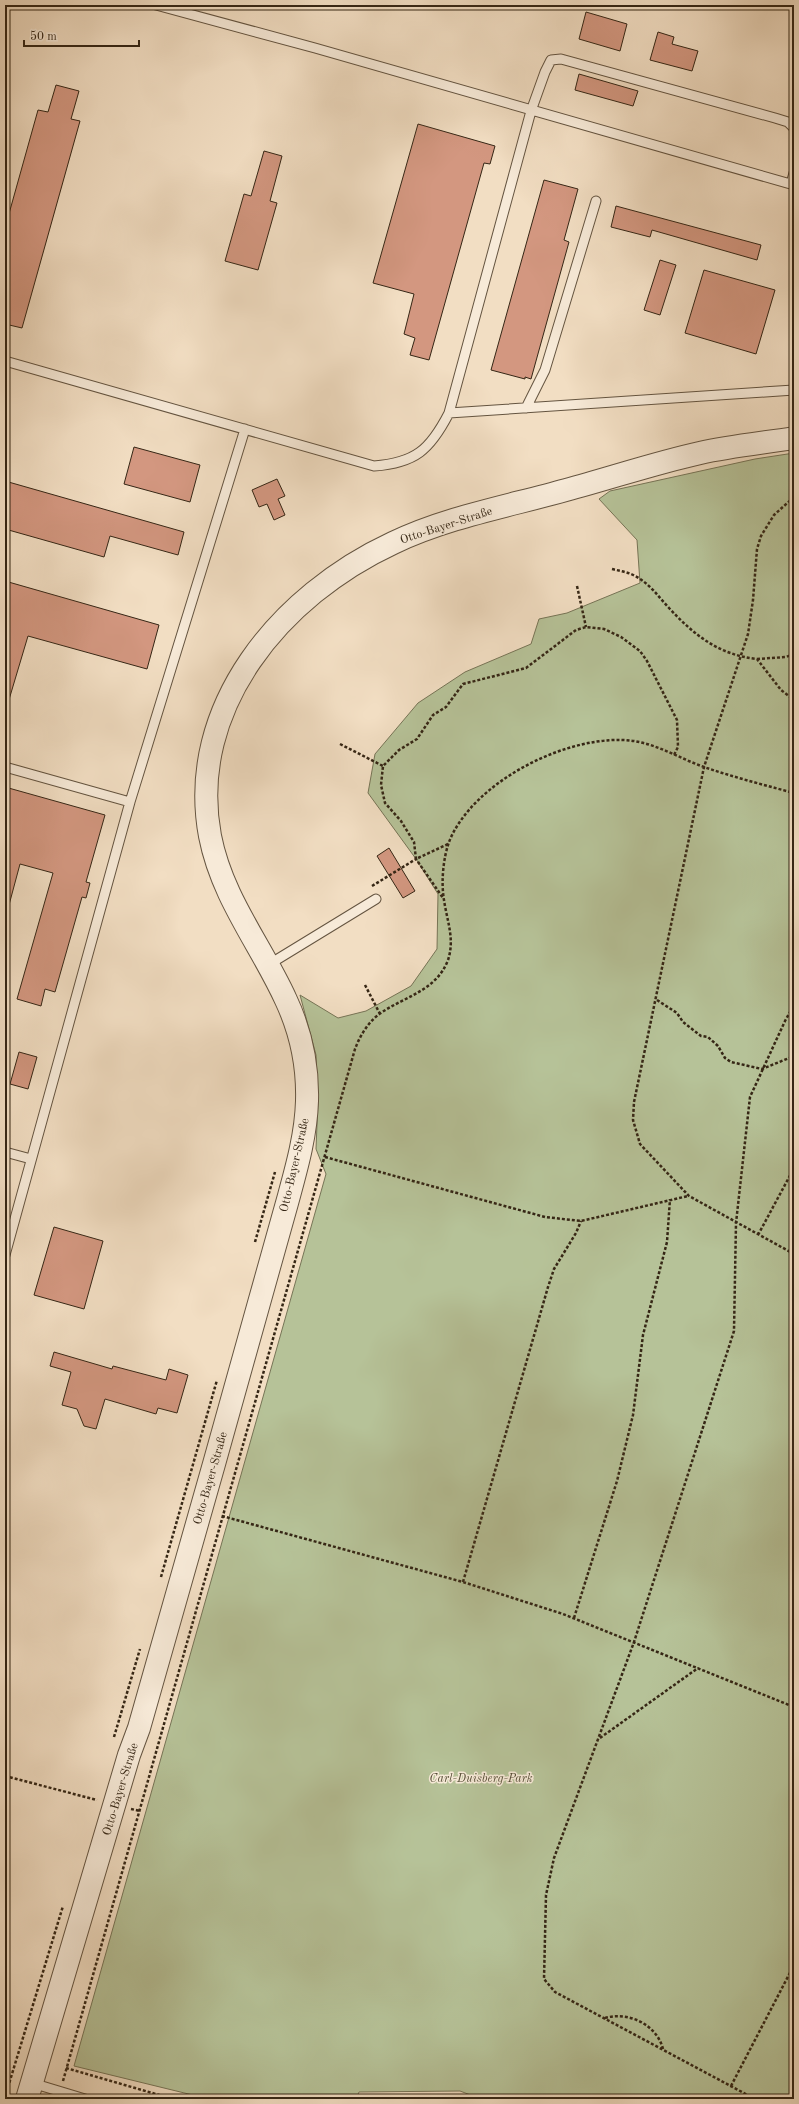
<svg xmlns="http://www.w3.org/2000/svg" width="799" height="2104" font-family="'Old Standard TT',serif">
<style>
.green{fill:#b6c298;stroke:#767456}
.building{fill:#d39780;stroke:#352615}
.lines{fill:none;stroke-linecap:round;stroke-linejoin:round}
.service-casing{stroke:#645440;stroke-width:11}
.tertiary-casing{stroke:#645440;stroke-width:24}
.path{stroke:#352615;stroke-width:2.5;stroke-dasharray:3 2;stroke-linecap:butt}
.service{stroke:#f7ead8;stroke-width:9}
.tertiary{stroke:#f7ead8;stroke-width:22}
.labels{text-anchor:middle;stroke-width:3;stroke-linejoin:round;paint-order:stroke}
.street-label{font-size:12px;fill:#352615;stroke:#f7ead8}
.park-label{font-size:12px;font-style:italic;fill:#554d36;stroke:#f7ead8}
</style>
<rect width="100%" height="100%" fill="#f2dec3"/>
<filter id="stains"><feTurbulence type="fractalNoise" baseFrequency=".005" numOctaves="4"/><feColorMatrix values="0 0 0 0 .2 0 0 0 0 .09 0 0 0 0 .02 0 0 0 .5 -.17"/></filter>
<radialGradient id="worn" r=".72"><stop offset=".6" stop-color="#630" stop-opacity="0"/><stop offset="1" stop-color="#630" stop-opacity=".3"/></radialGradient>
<path class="green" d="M 794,453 L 794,2099 L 481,2099 L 460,2091 L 359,2092 L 356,2099 L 209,2099 L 74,2066 L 326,1174 L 316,1149 L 318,1099 L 316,1055 L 300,995 L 338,1018 L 366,1011 L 411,986 L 437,949 L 438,894 L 416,859 L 368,793 L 375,754 L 418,703 L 465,672 L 531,644 L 539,619 L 567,613 L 640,583 L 637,540 L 599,499 L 610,491 L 755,459 Z"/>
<path class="building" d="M 586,12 L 627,24 L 620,51 L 579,39 Z
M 658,32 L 674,37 L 672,44 L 698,51 L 692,71 L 650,60 Z
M 579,74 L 638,91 L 633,106 L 575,90 Z
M 56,85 L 79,91 L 71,119 L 80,121 L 22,328 L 5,324 L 5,228 L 38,110 L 48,112 Z
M 418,124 L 495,146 L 490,164 L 484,163 L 429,360 L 410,355 L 415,338 L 404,334 L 414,294 L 373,283 Z
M 264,151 L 282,156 L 270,201 L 277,203 L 258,270 L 225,261 L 244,194 L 251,196 Z
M 544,180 L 578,189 L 564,240 L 569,242 L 531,379 L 525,377 L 525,379 L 491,370 Z
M 616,206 L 761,245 L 757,260 L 652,230 L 650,237 L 611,227 Z
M 660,260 L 676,265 L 660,315 L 644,310 Z
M 704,270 L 775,290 L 756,354 L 685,333 Z
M 134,447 L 200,465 L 190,502 L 124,484 Z
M 277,479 L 285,496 L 278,499 L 285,515 L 274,520 L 267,504 L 259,507 L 252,490 Z
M 5,481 L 184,532 L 178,555 L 110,536 L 104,557 L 5,529 Z
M 5,581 L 159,625 L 147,669 L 28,636 L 8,703 L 5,703 Z
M 5,787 L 105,815 L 86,882 L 90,883 L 86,898 L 82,897 L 55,992 L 45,989 L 41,1006 L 17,999 L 53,873 L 20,864 L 9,905 L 5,905 Z
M 389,848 L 415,891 L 403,898 L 377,856 Z
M 19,1052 L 37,1057 L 28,1089 L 10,1084 Z
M 54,1227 L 103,1241 L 84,1309 L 34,1295 Z
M 54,1352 L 112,1369 L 113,1366 L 166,1380 L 169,1369 L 188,1375 L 177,1413 L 158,1408 L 156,1414 L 105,1399 L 96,1429 L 84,1426 L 77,1409 L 62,1405 L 71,1372 L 50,1366 Z"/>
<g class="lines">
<defs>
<path id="service" d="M 156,5 L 315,48 L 794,185
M 791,184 L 794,173
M 5,361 L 374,466 C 415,463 430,450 449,413 L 531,111 L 545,72 L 551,60 L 561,59 L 775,118 L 788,122 L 794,128
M 526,408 L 545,370 L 596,201
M 449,413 L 794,390
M 5,767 L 130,802
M 268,965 L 376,899
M 5,1152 L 31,1159
M 5,1255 L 130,802 L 245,429
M 32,2083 L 85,2099"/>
<path id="tertiary" d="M 27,2099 L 129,1755 L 139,1728 C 179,1586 220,1445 259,1303 C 268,1270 278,1236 287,1203 C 296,1170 306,1136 307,1101 C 308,1066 301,1032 286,1000 C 261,945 222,898 210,836 C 186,707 281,595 393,543 C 447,517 509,506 566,490 C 611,478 655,463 700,453 C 731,446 763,443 794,438"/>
</defs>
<use href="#service" class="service-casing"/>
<use href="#tertiary" class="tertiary-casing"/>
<path class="path" d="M 794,497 L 774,515 L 761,536 L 757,549 L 753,600 L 748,634 L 704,767 L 634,1102 L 633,1120 L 640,1144 L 689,1196 L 794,1254
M 612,569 C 620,571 628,572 635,576 C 649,583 658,596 669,608 C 694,635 719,655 757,659 L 781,690 L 794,700
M 577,586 L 586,627
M 757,659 L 786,657 L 794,654
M 340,744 L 383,766
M 448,844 L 416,859 L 414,842 L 401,821 L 385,803 L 381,785 L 383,766 L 399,750 L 417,739 L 433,715 L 446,707 L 463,684 L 526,668 L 576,630 L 586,627 L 604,629 L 621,637 L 640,651 L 647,661 L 677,720 L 678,747 L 674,755
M 372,886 L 416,859 L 443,898
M 365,985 L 380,1014
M 657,1000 L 677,1013 L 683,1022 L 701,1036 L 708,1037 L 718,1046 L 725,1058 L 731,1062 L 762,1069 L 794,1056
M 325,1157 L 545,1217 L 581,1221 L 688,1196
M 758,1235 L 794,1168
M 255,1242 L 275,1172
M 222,1516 L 463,1582 L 563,1614 L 794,1707
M 161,1577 L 217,1380
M 463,1582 L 548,1287 L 554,1269 L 576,1233 L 581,1221
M 574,1618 L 617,1481 L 633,1415 L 643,1335 L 667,1242 L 670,1199
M 114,1737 L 140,1649
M 600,1738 L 698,1668
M 5,1776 L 97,1800
M 131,1809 L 140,1811
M 605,2018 C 629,2011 657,2025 663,2049
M 66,2068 L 173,2099
M 63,2081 L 355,1049 C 360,1036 367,1024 378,1015 C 402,997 436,992 448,960 C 455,939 447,921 444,900 C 441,883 443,859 449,842 C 473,781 571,732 634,741 C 659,745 681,759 704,767 C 733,777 764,785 794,793
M 731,2086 L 794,1965
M 5,2097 L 63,1906
M 755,2099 L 555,1992 L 544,1979 L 546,1895 L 554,1858 L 634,1642 L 734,1331 L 736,1223 L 750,1097 L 785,1021 L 794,1005"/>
<use href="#service" class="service"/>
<use href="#tertiary" class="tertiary"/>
</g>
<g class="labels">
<g class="street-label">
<text transform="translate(446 525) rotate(-18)" y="4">Otto-Bayer-Straße</text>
<text transform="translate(294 1165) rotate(-77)" y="4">Otto-Bayer-Straße</text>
<text transform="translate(210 1478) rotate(-74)" y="4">Otto-Bayer-Straße</text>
<text transform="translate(120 1789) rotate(-73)" y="4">Otto-Bayer-Straße</text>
</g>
<g class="park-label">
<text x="481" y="1782">Carl-Duisberg-Park</text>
</g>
</g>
<rect width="799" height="2104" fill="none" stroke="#f2dec3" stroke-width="20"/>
<rect x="6" y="6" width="787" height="2092" fill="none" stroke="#352615" stroke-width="2"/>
<rect x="10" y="10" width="779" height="2084" fill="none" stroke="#352615"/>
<path d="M24 40v6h115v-6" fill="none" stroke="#352615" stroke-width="2"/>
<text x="30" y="40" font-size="12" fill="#352615" stroke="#f7ead8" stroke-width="3" paint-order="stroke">50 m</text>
<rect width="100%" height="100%" filter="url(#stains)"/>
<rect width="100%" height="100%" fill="url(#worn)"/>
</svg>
